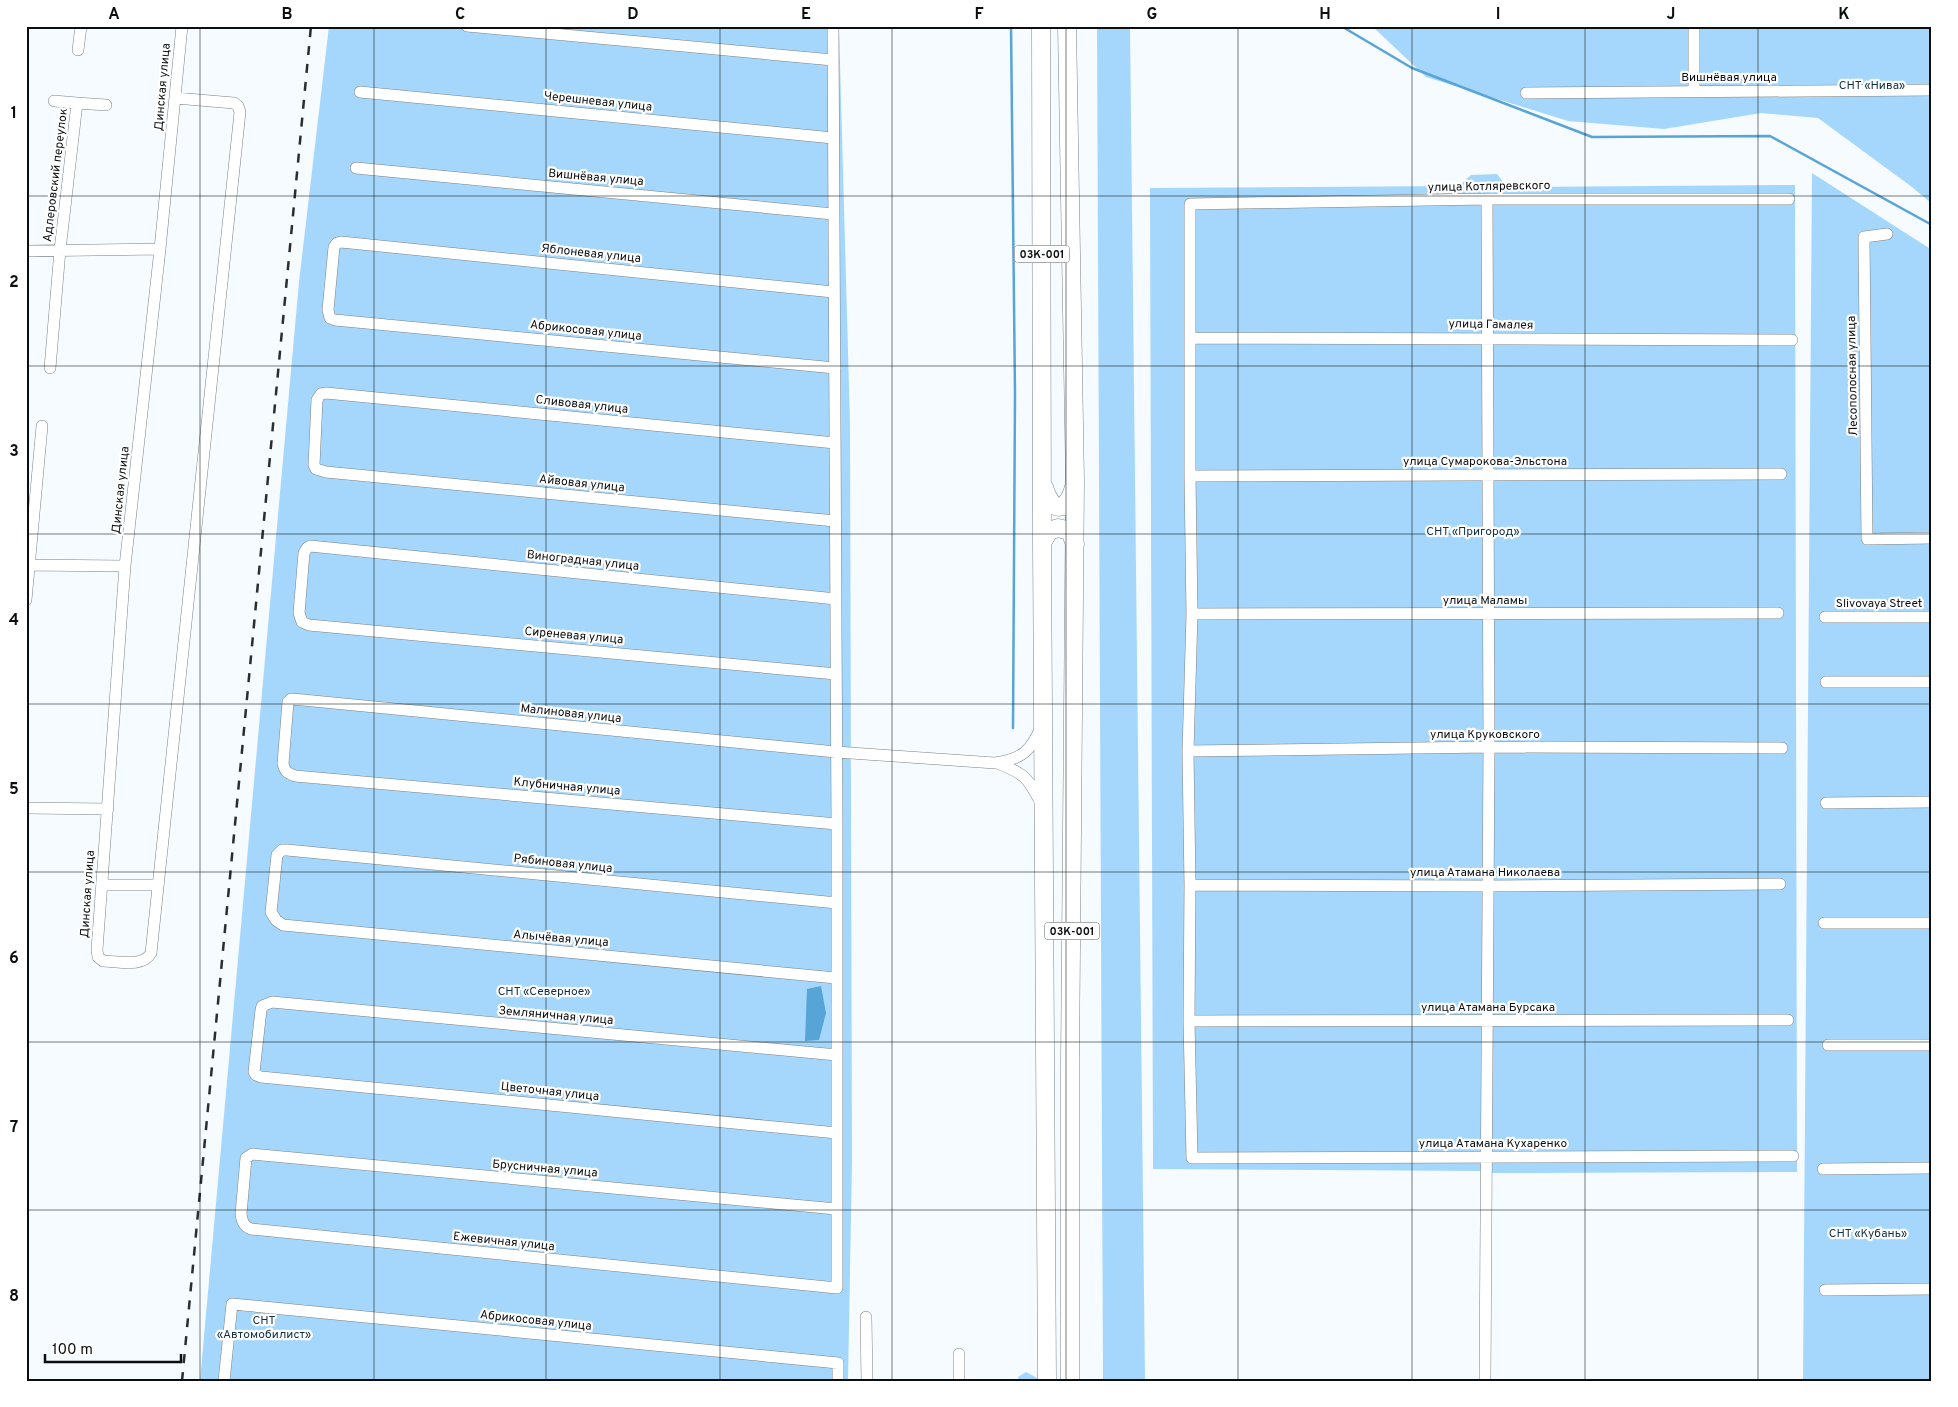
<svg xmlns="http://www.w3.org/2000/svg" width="1958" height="1407" font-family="Overpass,sans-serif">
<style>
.green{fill:#a4d7fb}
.water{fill:#57a4d7}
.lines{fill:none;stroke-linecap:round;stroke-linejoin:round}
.stream{stroke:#57a4d7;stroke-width:2.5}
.street-casing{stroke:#7b8288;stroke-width:12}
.primary-casing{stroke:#7b8288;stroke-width:19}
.street{stroke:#fff;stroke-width:11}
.primary{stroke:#fff;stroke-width:18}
.rail{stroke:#2b2e30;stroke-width:2.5;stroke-dasharray:9 9;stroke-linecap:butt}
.grid{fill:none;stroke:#0c0f11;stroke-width:1;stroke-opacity:0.55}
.labels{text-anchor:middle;stroke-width:4.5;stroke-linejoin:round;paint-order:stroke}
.shield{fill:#fff;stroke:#555758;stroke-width:1}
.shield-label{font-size:11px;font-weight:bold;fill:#0c0f11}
.street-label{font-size:12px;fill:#0c0f11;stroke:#fff}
.park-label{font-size:12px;fill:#0f3147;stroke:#fff}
.neatline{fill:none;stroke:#0c0f11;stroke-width:2}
.grid-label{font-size:16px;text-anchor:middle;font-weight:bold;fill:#0c0f11}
</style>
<rect width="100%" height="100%" fill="#f6fbff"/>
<path class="green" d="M 329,26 L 839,26 L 850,424 L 852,1162 L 848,1381 L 200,1381 L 299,282 Z
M 1097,26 L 1130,26 L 1145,1381 L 1103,1381 Z
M 1372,26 L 1932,26 L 1932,204 L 1912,187 L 1818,118 L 1761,113 L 1664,129 L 1568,121 L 1426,77 Z
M 1812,173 L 1932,250 L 1932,1381 L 1803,1381 Z
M 1497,174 L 1507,187 L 1795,185 L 1797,1172 L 1492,1173 L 1486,1171 L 1153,1169 L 1150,188 L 1459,186 L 1471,175 Z
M 1026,1372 L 1037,1378 L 1037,1381 L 1019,1381 L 1018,1377 Z"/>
<path class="water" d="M 821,986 L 826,1013 L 819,1040 L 805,1041 L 807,989 Z"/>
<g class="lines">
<path class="stream" d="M 1011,26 L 1015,394 L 1013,728
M 1341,26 L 1412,68 L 1592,137 L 1770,136 L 1932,225"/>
<defs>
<path id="street" d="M 467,26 L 833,60
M 833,26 L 837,824 L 837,1288 L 251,1229 C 244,1226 242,1222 241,1214 L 246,1158 L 252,1154 L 836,1209
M 1694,26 L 1694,91
M 78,50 L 81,26
M 360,92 L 833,138
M 1526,93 L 1932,90
M 175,98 L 234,103 L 238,106 L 240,112 L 151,953 C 143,968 117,961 103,961 L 98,957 L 97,950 L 125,566 L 160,249 L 182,26
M 54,101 L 77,103
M 356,168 L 833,214
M 1789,199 L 1487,199 L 1190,204 L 1190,476 L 1192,614 L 1188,751 L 1190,885 L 1189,1021 L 1192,1158 L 1793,1156
M 1887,234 L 1864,237 L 1867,539 L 1932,538
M 26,251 L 160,249
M 833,292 L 341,242 L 337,243 L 334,247 L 328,310 L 330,318 L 335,320 L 835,368
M 1190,338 L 1792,340
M 50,368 L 60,250 L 77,103 L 106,105
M 835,443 L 326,393 L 321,394 L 317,400 L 314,465 L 316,469 L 326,472 L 835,521
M 1190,476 L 1781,474
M 26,565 L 125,566
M 836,599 L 310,546 L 307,548 L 304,553 L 299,613 L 302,622 L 309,625 L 836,674
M 26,600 L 42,426
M 1192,614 L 1778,613
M 1825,617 L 1932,617
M 1826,682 L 1932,682
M 1188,751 L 1489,747 L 1782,748
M 997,763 C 1026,774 1028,778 1042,805
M 1826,803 L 1932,802
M 26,808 L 108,809
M 837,824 L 295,776 C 288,773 285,772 283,764 L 288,702 L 291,699 L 303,700 L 836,752 L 995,763 C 1022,759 1031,751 1041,727
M 102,885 L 158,885
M 1190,885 L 1487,886 L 1780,884
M 1824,923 L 1932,923
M 836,978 L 283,925 L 276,920 L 271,912 L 277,855 L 282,850 L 287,850 L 837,903
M 1189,1021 L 1788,1020
M 1828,1045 L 1932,1045
M 837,1055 L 272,1002 L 262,1006 L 261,1010 L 254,1072 L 256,1075 L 261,1077 L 837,1133
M 1823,1169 L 1932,1168
M 1825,1290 L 1932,1289
M 866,1317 L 867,1381
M 224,1381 L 232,1304 L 838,1363 L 838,1381
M 959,1381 L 959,1354
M 1485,1381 L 1489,747 L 1487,199"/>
<path id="primary" d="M 1041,26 L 1042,543 L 1047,1381
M 1067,26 L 1075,481 L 1070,1064 L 1070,1381
M 1044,487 C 1052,514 1067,513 1074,487
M 1042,543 L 1049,531 L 1058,528 L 1070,531 L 1075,544"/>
</defs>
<use href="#street" class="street-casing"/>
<use href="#primary" class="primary-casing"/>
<use href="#street" class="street"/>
<use href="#primary" class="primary"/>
<path class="rail" d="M 182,1381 L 311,26"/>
</g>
<path class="grid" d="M 200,26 L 200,1381M 374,26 L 374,1381M 546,26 L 546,1381M 720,26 L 720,1381M 892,26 L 892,1381M 1066,26 L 1066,1381M 1238,26 L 1238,1381M 1412,26 L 1412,1381M 1585,26 L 1585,1381M 1758,26 L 1758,1381M 26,196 L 1932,196M 26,366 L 1932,366M 26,534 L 1932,534M 26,704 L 1932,704M 26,872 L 1932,872M 26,1042 L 1932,1042M 26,1210 L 1932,1210"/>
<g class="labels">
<g class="shield">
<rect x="1014.5" y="245.5" width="55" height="17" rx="4"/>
<rect x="1044.5" y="922.5" width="55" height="17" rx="4"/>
</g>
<g class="shield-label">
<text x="1042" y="258">03К-001</text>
<text x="1072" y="935">03К-001</text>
</g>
<g class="street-label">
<text x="1729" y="81">Вишнёвая улица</text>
<text transform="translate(162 87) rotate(-85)" y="4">Динская улица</text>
<text transform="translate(598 101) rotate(6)" y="4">Черешневая улица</text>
<text transform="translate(55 175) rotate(-83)" y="4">Адлеровский переулок</text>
<text transform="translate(596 177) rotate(5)" y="4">Вишнёвая улица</text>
<text transform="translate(1489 186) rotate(-1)" y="4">улица Котляревского</text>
<text transform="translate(591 253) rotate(6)" y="4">Яблоневая улица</text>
<text transform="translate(1491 324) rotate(1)" y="4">улица Гамалея</text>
<text transform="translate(586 330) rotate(6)" y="4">Абрикосовая улица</text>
<text transform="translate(1852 376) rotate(-91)" y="4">Лесополосная улица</text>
<text transform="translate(582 404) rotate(6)" y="4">Сливовая улица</text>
<text x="1485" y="465">улица Сумарокова-Эльстона</text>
<text transform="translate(582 483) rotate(6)" y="4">Айвовая улица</text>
<text transform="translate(120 490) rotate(-84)" y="4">Динская улица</text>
<text transform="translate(583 560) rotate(6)" y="4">Виноградная улица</text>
<text x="1485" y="604">улица Маламы</text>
<text x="1879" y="607">Slivovaya Street</text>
<text transform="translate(574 635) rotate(5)" y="4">Сиреневая улица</text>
<text transform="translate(571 713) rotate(6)" y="4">Малиновая улица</text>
<text x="1485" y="738">улица Круковского</text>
<text transform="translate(567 786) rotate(5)" y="4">Клубничная улица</text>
<text transform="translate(563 863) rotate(6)" y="4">Рябиновая улица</text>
<text x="1485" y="876">улица Атамана Николаева</text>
<text transform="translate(87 894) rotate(-86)" y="4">Динская улица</text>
<text transform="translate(561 938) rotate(5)" y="4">Алычёвая улица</text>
<text x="1488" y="1011">улица Атамана Бурсака</text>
<text transform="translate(556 1015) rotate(5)" y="4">Земляничная улица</text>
<text transform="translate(550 1091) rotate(6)" y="4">Цветочная улица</text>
<text x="1493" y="1147">улица Атамана Кухаренко</text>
<text transform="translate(545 1168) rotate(5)" y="4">Брусничная улица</text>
<text transform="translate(504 1241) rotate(6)" y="4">Ежевичная улица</text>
<text transform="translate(536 1320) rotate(6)" y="4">Абрикосовая улица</text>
</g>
<g class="park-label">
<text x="1872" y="89">СНТ «Нива»</text>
<text x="1473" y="535">СНТ «Пригород»</text>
<text x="544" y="995">СНТ «Северное»</text>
<text x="1868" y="1237">СНТ «Кубань»</text>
<text x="264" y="1324">СНТ<tspan x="264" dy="14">«Автомобилист»</tspan></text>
</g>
</g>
<rect width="1958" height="1407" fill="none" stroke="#ffffff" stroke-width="55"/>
<path d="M45 1354v8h136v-8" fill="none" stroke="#0c0f11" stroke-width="2.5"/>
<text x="52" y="1354" font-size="15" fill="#0c0f11" stroke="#ffffff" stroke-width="4" paint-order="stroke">100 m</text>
<rect x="28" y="28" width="1902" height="1352" class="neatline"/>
<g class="grid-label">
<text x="114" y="19">A</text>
<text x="287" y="19">B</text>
<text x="460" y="19">C</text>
<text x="633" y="19">D</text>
<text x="806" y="19">E</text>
<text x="979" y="19">F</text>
<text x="1152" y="19">G</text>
<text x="1325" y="19">H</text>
<text x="1498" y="19">I</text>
<text x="1671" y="19">J</text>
<text x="1844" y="19">K</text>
<text x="14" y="118">1</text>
<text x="14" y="287">2</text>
<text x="14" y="456">3</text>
<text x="14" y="625">4</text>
<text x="14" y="794">5</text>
<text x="14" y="963">6</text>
<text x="14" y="1132">7</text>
<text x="14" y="1301">8</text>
</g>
</svg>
